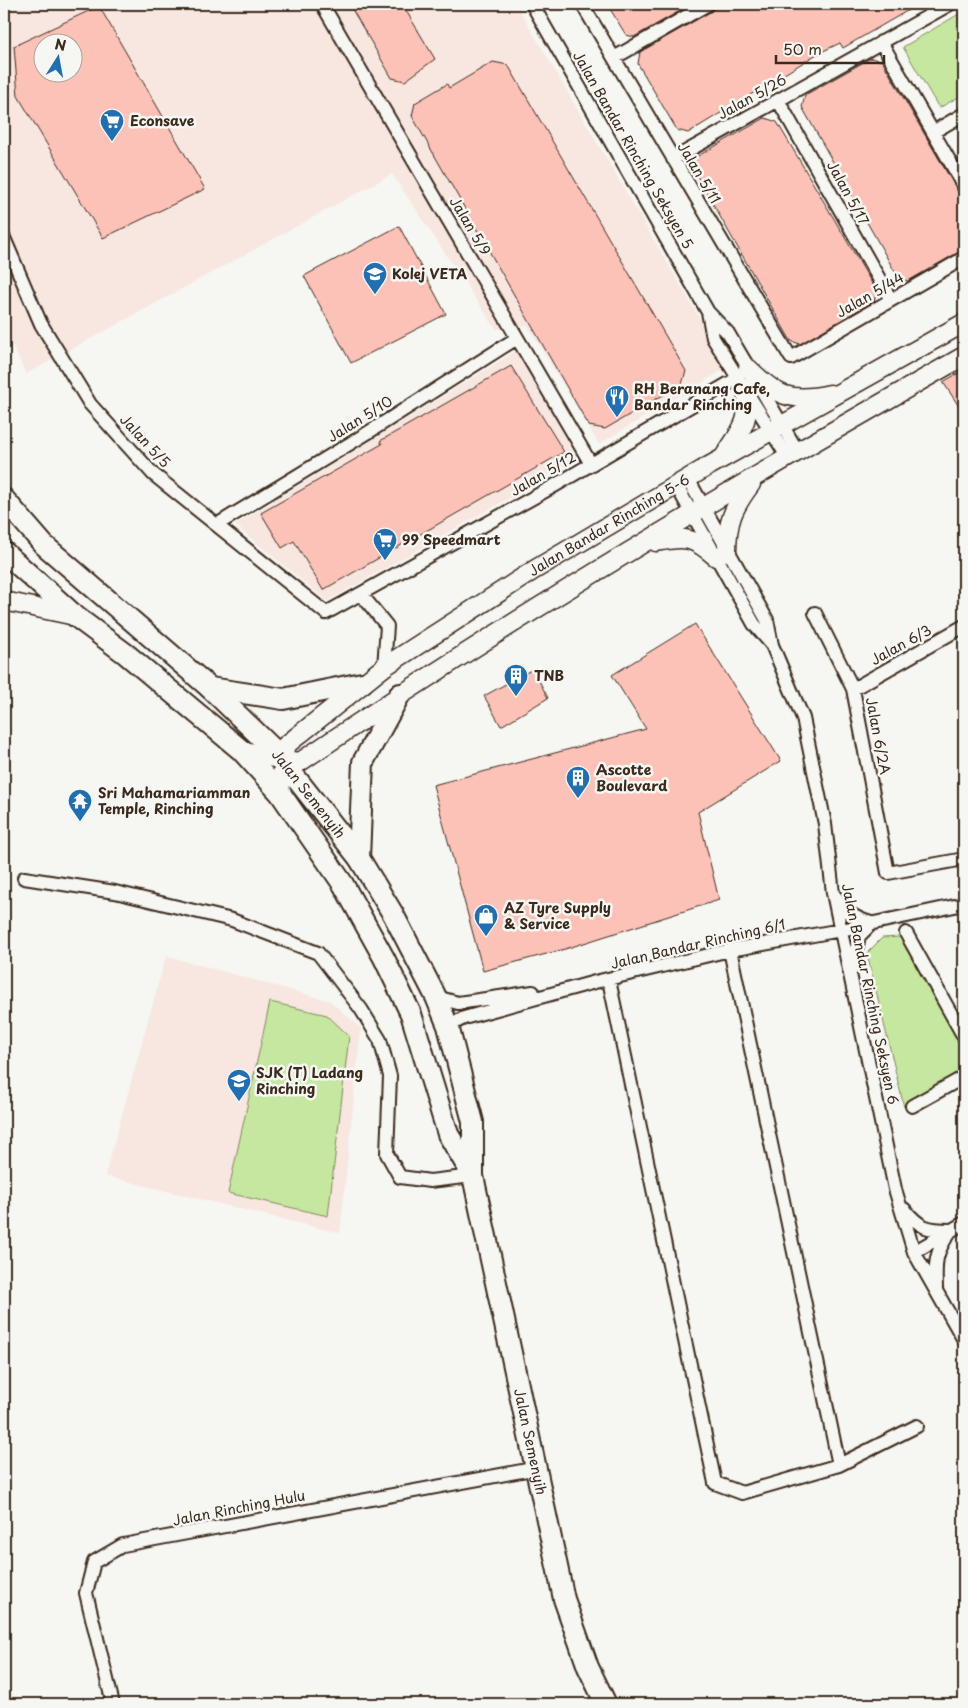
<svg xmlns="http://www.w3.org/2000/svg" width="968" height="1708" font-family="'Playpen Sans',sans-serif">
<style>
.built{fill:#f8e6e0;fill-rule:evenodd}
.green{fill:#c6e79f;stroke:#80885e}
.building{fill:#fdc2b7;stroke:#3b2a1e;fill-rule:evenodd}
.lines{fill:none;stroke-linecap:round;stroke-linejoin:round}
.street-casing{stroke:#3b2a1e;stroke-width:16}
.secondary-casing{stroke:#3b2a1e;stroke-width:21}
.primary-casing{stroke:#3b2a1e;stroke-width:24}
.street{stroke:#f6f6f2;stroke-width:12}
.secondary{stroke:#f6f6f2;stroke-width:18}
.primary{stroke:#f6f6f2;stroke-width:20}
.labels{text-anchor:middle;stroke-width:5;stroke-linejoin:round;paint-order:stroke}
.street-label{font-size:14px;fill:#3b2a1e;stroke:#f6f6f2}
.poi-label{font-size:14px;font-weight:bold;fill:#3b2a1e;stroke:#f6f6f2;text-anchor:start}
</style>
<rect width="100%" height="100%" fill="#f6f6f2"/>
<filter id="ink" filterUnits="userSpaceOnUse"><feTurbulence type="fractalNoise" baseFrequency=".02" numOctaves="2"/><feDisplacementMap in="SourceGraphic" scale="10" xChannelSelector="R" yChannelSelector="G"/><feConvolveMatrix kernelMatrix="1 2 1 2 8 2 1 2 1" color-interpolation-filters="sRGB"/></filter>
<g filter="url(#ink)">
<path class="built" d="M 4,4 L 516,4 L 728,367 L 599,444 L 528,326 L 496,329 L 392,174 L 26,374 L 4,328 ZM 42,42 L 72,42 L 72,72 L 42,72 Z
M 516,351 L 578,459 L 327,601 L 235,525 Z
M 166,956 L 330,1001 L 361,1028 L 340,1233 L 105,1176 Z"/>
<path class="green" d="M 964,11 L 964,94 L 939,108 L 903,47 Z
M 900,937 L 964,1048 L 964,1073 L 904,1107 L 867,953 L 882,938 Z
M 270,1002 L 327,1015 L 349,1036 L 328,1216 L 228,1193 Z"/>
<path class="building" d="M 349,4 L 402,4 L 435,59 L 405,81 L 392,78 Z
M 607,4 L 692,4 L 634,37 L 626,35 Z
M 716,4 L 919,4 L 843,48 L 840,43 L 817,54 L 688,133 L 677,130 L 638,64 L 640,52 L 712,11 Z
M 99,6 L 205,189 L 103,238 L 18,96 L 14,46 ZM 42,42 L 72,42 L 72,72 L 42,72 Z
M 871,58 L 882,61 L 964,202 L 964,249 L 908,281 L 899,279 L 802,107 L 805,95 Z
M 493,62 L 508,65 L 686,371 L 682,384 L 605,429 L 589,426 L 412,116 L 415,103 L 447,84 L 449,88 Z
M 765,118 L 777,122 L 877,292 L 874,301 L 800,344 L 791,341 L 693,169 L 696,157 Z
M 399,226 L 446,314 L 351,363 L 304,276 Z
M 511,366 L 564,452 L 323,590 L 294,541 L 282,548 L 261,513 L 382,444 L 380,441 Z
M 964,370 L 964,414 L 943,382 Z
M 695,624 L 781,761 L 698,812 L 719,900 L 565,949 L 483,971 L 433,785 L 646,729 L 612,675 Z
M 533,669 L 548,698 L 501,726 L 484,696 Z"/>
<g class="lines">
<defs>
<path id="street" d="M 322,4 L 591,464
M 532,4 L 708,312 L 728,333 L 798,452
M 582,4 L 791,358 L 964,258
M 881,42 L 964,186
M 614,58 L 708,4
M 778,100 L 891,300
M 933,132 L 964,114
M 673,159 L 950,4
M 4,238 L 41,324 L 90,404 L 153,474 L 326,613 L 554,486 L 738,378
M 708,312 L 713,338 L 788,458
M 688,479 L 767,620 L 772,645
M 676,485 L 754,624 L 772,645 L 803,718 L 825,824 L 833,893 L 895,1189 L 914,1252 L 964,1340
M 218,524 L 369,432 L 517,338
M 361,594 L 387,626 L 384,667
M 815,613 L 853,689 L 888,873 L 964,859
M 853,689 L 964,626
M 24,878 L 115,892 L 232,920 L 318,953 L 361,1009 L 380,1040 L 390,1076 L 387,1154 L 400,1177 L 430,1181 L 473,1176
M 836,897 C 845,912 854,918 871,923
M 906,933 L 964,1037
M 730,950 L 839,1465
M 852,970 L 859,936 L 872,923
M 609,980 L 715,1483 L 742,1493 L 839,1465 L 917,1426
M 436,997 L 458,1003 L 533,992
M 448,1026 L 464,1018 L 595,982 L 730,950 L 841,930 L 964,904
M 912,1106 L 964,1077
M 904,1209 C 920,1228 927,1230 951,1230
M 914,1252 L 964,1223
M 936,1288 C 935,1261 935,1253 951,1230
M 113,1704 L 86,1593 L 94,1562 L 123,1545 L 538,1468"/>
<g id="secondary">
<path d="M 748,368 C 777,396 789,403 830,394"/>
<path d="M 725,455 C 741,431 753,418 745,387"/>
<path d="M 656,542 C 686,536 693,537 716,557"/>
<path d="M 727,552 C 727,521 733,508 751,484"/>
<path d="M 4,601 L 75,616"/>
<path d="M 241,750 L 282,760 L 300,762 C 515,616 739,484 964,356"/>
<path id="s1" d="M 280,793 L 285,746 L 384,667 L 534,570 L 707,467 L 964,323"/>
</g>
<g id="primary">
<path id="s2" d="M 4,499 L 44,545 L 210,688 L 273,749 L 359,858 L 393,914 L 436,997 L 448,1026 L 473,1122 L 473,1176 L 564,1599 L 588,1667 L 606,1704"/>
<path d="M 4,552 L 75,616 L 126,654 L 241,750 L 280,793 L 343,884 L 384,958 L 411,1014 L 448,1134 L 473,1176"/>
<path d="M 210,688 L 283,699 L 362,683"/>
<path d="M 359,858 L 363,762 L 400,694"/>
</g>
</defs>
<use href="#street" class="street-casing"/>
<use href="#secondary" class="secondary-casing"/>
<use href="#primary" class="primary-casing"/>
<use href="#street" class="street"/>
<use href="#secondary" class="secondary"/>
<use href="#primary" class="primary"/>
</g>
</g>
<defs>
<symbol id="supermarket-pin" viewBox="-11 -11 22 30"><path d="M0 17L-7.5 6A9.5 9.5 0 1 1 7.5 6Z" fill="#1f6fb2" stroke="#f6f6f2"/><path d="M-6-5.5h2.5l.6 2H6L4.5 2H-2.5L-4.4-4H-6ZM-1.5 3.2a1.3 1.3 0 1 0 .1 0ZM3 3.2a1.3 1.3 0 1 0 .1 0Z" fill="#fff"/></symbol>
<symbol id="university-pin" viewBox="-11 -11 22 30"><path d="M0 17L-7.5 6A9.5 9.5 0 1 1 7.5 6Z" fill="#1f6fb2" stroke="#f6f6f2"/><path d="M0-5L7-2L0 1L-7-2ZM-4 1L0 2.5L4 1V4Q0 6-4 4Z" fill="#fff"/></symbol>
<symbol id="restaurant-pin" viewBox="-11 -11 22 30"><path d="M0 17L-7.5 6A9.5 9.5 0 1 1 7.5 6Z" fill="#1f6fb2" stroke="#f6f6f2"/><path d="M-5-6h1v4h1v-4h1v4h1v-4h1v5L-1.5 .5V6h-2V.5L-5-1ZM5-6V6H3V1.5H1.5Q1.5-4 5-6Z" fill="#fff"/></symbol>
<symbol id="building-pin" viewBox="-11 -11 22 30"><path d="M0 17L-7.5 6A9.5 9.5 0 1 1 7.5 6Z" fill="#1f6fb2" stroke="#f6f6f2"/><path d="M-4-6H4V6H1V3H-1V6H-4ZM-2.5-4.3h1.7v1.8h-1.7ZM.8-4.3h1.7v1.8H.8ZM-2.5-1h1.7V.8h-1.7ZM.8-1h1.7V.8H.8Z" fill="#fff"/></symbol>
<symbol id="temple-pin" viewBox="-11 -11 22 30"><path d="M0 17L-7.5 6A9.5 9.5 0 1 1 7.5 6Z" fill="#1f6fb2" stroke="#f6f6f2"/><path d="M0-6L5-2H3V0L6.5 2.5H4V6H1.5V3h-3V6H-4V2.5H-6.5L-3 0V-2H-5Z" fill="#fff"/></symbol>
<symbol id="shop-pin" viewBox="-11 -11 22 30"><path d="M0 17L-7.5 6A9.5 9.5 0 1 1 7.5 6Z" fill="#1f6fb2" stroke="#f6f6f2"/><path d="M-5-2.5h2.3a2.7 3.5 0 0 1 5.4 0H5L5.5 6h-11ZM-1.5-2.5h3a1.5 2.3 0 0 0-3 0Z" fill="#fff"/></symbol>
<symbol id="school-pin" viewBox="-11 -11 22 30"><path d="M0 17L-7.5 6A9.5 9.5 0 1 1 7.5 6Z" fill="#1f6fb2" stroke="#f6f6f2"/><path d="M0-5L7-2L0 1L-7-2ZM-4 1L0 2.5L4 1V4Q0 6-4 4Z" fill="#fff"/></symbol>
</defs>
<g fill-rule="evenodd">
<use href="#supermarket-pin" x="98" y="107" width="28" height="38"/>
<use href="#university-pin" x="361" y="260" width="28" height="38"/>
<use href="#restaurant-pin" x="603" y="383" width="28" height="38"/>
<use href="#supermarket-pin" x="371" y="526" width="28" height="38"/>
<use href="#building-pin" x="502" y="662" width="28" height="38"/>
<use href="#building-pin" x="564" y="764" width="28" height="38"/>
<use href="#temple-pin" x="66" y="787" width="28" height="38"/>
<use href="#shop-pin" x="472" y="902" width="28" height="38"/>
<use href="#school-pin" x="225" y="1067" width="28" height="38"/>
</g>
<g class="labels">
<g class="street-label">
<text transform="translate(752 97) rotate(-29)" y="5">Jalan 5/26</text>
<text transform="translate(633 150) rotate(60)" y="5">Jalan Bandar Rinching Seksyen 5</text>
<text transform="translate(699 173) rotate(59)" y="5">Jalan 5/11</text>
<text transform="translate(848 193) rotate(61)" y="5">Jalan 5/17</text>
<text transform="translate(470 226) rotate(59)" y="5">Jalan 5/9</text>
<text transform="translate(870 295) rotate(-30)" y="5">Jalan 5/44</text>
<text transform="translate(360 419) rotate(-32)" y="5">Jalan 5/10</text>
<text transform="translate(145 441) rotate(47)" y="5">Jalan 5/5</text>
<text transform="translate(543 474) rotate(-30)" y="5">Jalan 5/12</text>
<text dy="5" stroke="none"><textPath href="#s1" startOffset="440">Jalan Bandar Rinching 5-6</textPath></text>
<text transform="translate(901 645) rotate(-29)" y="5">Jalan 6/3</text>
<text transform="translate(878 736) rotate(79)" y="5">Jalan 6/2A</text>
<text dy="5" stroke="none"><textPath href="#s2" startOffset="425">Jalan Semenyih</textPath></text>
<text transform="translate(698 944) rotate(-13)" y="5">Jalan Bandar Rinching 6/1</text>
<text transform="translate(870 994) rotate(78)" y="5">Jalan Bandar Rinching Seksyen 6</text>
<text dy="5" stroke="none"><textPath href="#s2" startOffset="1122">Jalan Semenyih</textPath></text>
<text transform="translate(239 1508) rotate(-11)" y="5">Jalan Rinching Hulu</text>
</g>
<g class="poi-label">
<text x="130" y="126">Econsave</text>
<text x="392" y="279">Kolej VETA</text>
<text x="634" y="394">RH Beranang Cafe,<tspan x="634" dy="16">Bandar Rinching</tspan></text>
<text x="402" y="545">99 Speedmart</text>
<text x="534" y="681">TNB</text>
<text x="596" y="775">Ascotte<tspan x="596" dy="16">Boulevard</tspan></text>
<text x="98" y="798">Sri Mahamariamman<tspan x="98" dy="16">Temple, Rinching</tspan></text>
<text x="504" y="913">AZ Tyre Supply<tspan x="504" dy="16">&amp; Service</tspan></text>
<text x="256" y="1078">SJK (T) Ladang<tspan x="256" dy="16">Rinching</tspan></text>
</g>
</g>
<rect width="968" height="1708" fill="none" stroke="#f6f6f2" stroke-width="20"/>
<rect x="10" y="10" width="948" height="1688" fill="none" stroke="#3b2a1e" stroke-width="2" filter="url(#ink)"/>
<g transform="translate(58 58) rotate(11)"><circle r="24" fill="#f6f6f2" stroke="#aba49d"/>
<path d="M0-4L9 19L0 12L-9 19Z" fill="#1f6fb2"/>
<text y="-8" font-size="14" font-weight="bold" text-anchor="middle" fill="#3b2a1e">N</text>
</g>
<path d="M776 55v8h108v-8" fill="none" stroke="#3b2a1e" stroke-width="2.5"/>
<text x="783" y="55" font-size="15" fill="#3b2a1e" stroke="#f6f6f2" stroke-width="4" paint-order="stroke">50 m</text>
</svg>
